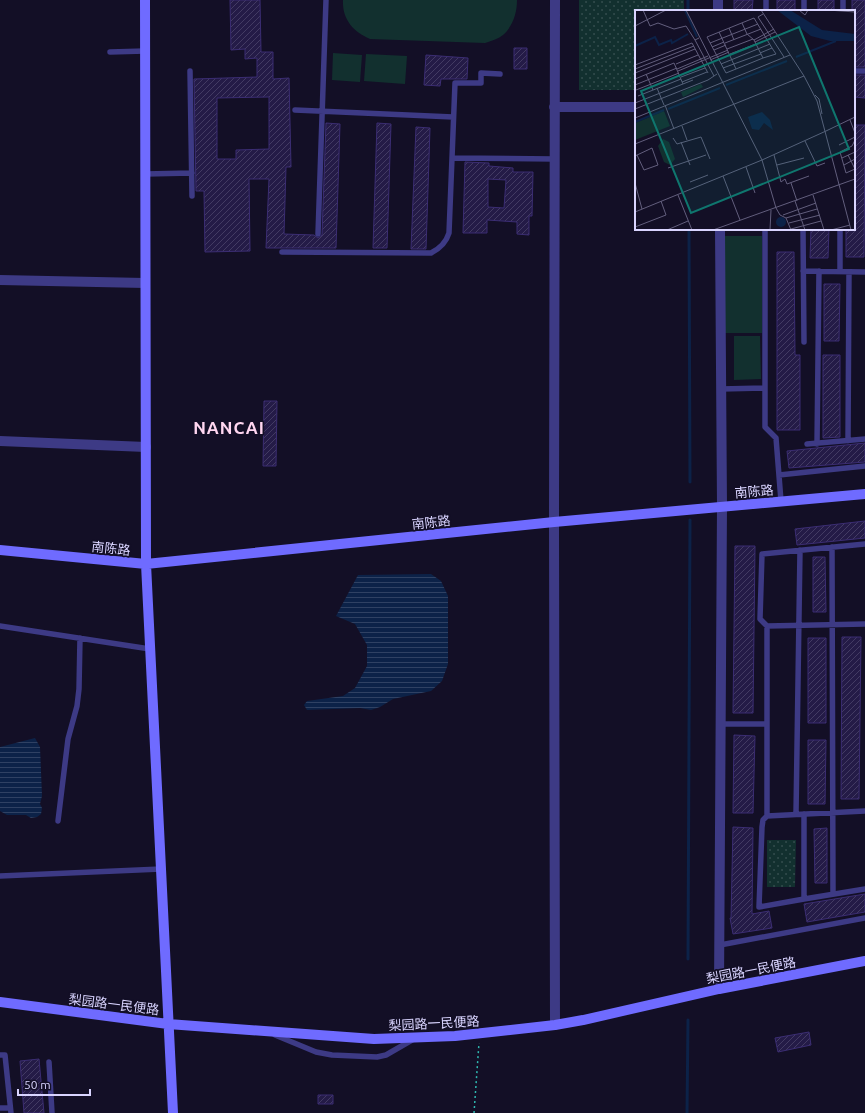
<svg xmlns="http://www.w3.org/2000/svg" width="865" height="1113" font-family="Ubuntu,'Noto Sans SC',sans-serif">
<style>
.grass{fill:#12302f}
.park{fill:url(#park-dots)}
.water{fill:url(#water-rules)}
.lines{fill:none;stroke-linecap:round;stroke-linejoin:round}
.stream{stroke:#0c2248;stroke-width:3}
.building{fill:url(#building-hatch);stroke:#3b2d73;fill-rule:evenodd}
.path{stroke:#2fb8b0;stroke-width:1.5;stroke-dasharray:2 3;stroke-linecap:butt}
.lane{stroke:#3d3a85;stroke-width:5.5}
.street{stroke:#3d3a85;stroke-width:10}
.secondary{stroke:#6f6bff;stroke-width:10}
.labels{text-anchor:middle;stroke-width:3.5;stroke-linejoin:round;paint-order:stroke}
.street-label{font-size:13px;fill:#d9d4ff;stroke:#130f26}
.district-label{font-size:17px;font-weight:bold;letter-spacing:1px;fill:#ffd6f0;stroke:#130f26}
.inset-river{fill:none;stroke:#0c2248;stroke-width:2}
.inset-road{fill:none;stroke:#625e7d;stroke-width:1}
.view{fill:#0f766e;fill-opacity:0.15;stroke:#0f766e;stroke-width:2}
.inset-edge{fill:none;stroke:#d9d4ff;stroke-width:2}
</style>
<defs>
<pattern id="park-dots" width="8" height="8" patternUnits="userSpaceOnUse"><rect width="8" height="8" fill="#12302f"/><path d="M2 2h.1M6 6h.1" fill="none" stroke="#344d4e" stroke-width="1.8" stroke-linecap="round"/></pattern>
<pattern id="water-rules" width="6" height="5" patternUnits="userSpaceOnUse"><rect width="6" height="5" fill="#0c2248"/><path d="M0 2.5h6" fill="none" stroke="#2f4163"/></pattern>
<pattern id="building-hatch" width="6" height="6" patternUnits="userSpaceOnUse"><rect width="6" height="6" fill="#241b47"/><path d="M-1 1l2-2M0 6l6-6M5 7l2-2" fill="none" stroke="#433b63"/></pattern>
</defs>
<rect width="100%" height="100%" fill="#130f26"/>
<path class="grass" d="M 343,0 L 517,0 C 517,13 513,26 503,35 C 498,39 491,41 485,43 L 370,39 C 353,32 342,19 343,0 Z
M 333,53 L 362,55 L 360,82 L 332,80 Z
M 366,54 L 407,56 L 405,84 L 364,81 Z
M 723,236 L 762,236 L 762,333 L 723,333 Z
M 734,336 L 760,336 L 761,379 L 734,380 Z"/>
<path class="park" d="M 579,0 L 684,0 L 684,11 L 636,11 L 636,90 L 579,90 Z
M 767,840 L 796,840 L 795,887 L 767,887 Z"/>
<path class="water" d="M 431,574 L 441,581 L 448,596 L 448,664 L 442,681 L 431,691 L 393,699 L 380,707 L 371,710 L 360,708 L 307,710 L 304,705 L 307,701 L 343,696 L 355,688 L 367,666 L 367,645 L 355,624 L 336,616 L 358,575 Z
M 35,738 L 40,747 L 42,796 L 40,804 L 42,808 L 41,814 L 37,817 L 31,818 L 26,815 L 7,815 L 0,811 L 0,747 Z"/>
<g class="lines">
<path class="stream" d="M 688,0 L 688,11
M 689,229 L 690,482
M 688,959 L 690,520
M 687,1113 L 688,1020"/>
</g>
<path class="building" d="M 230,0 L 260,0 L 261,52 L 273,52 L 273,79 L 289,78 L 291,167 L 286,167 L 284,234 L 314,235 L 318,238 L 322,235 L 326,123 L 340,124 L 336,248 L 266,248 L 269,179 L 249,179 L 250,251 L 205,252 L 204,191 L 196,191 L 194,79 L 257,77 L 257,58 L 245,59 L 245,49 L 231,50 ZM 269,97 L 269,149 L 236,150 L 236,159 L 217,159 L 217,98 Z
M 734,0 L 753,0 L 752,11 L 734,11 Z
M 777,0 L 795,0 L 795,11 L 777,11 Z
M 818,0 L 834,0 L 834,11 L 818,11 Z
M 852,0 L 865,0 L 865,67 L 854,67 L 854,11 L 852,11 Z
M 514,48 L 527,48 L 527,69 L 514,69 Z
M 426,55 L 468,58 L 467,79 L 441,79 L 440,86 L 424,85 Z
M 854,75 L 865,75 L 865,98 L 854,97 Z
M 377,123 L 391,124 L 387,248 L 373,248 Z
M 854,125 L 865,125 L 864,257 L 846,257 L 846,229 L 854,229 Z
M 416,127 L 430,128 L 426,249 L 411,249 Z
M 465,162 L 489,163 L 489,166 L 513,168 L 513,172 L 533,172 L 532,216 L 529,216 L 529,235 L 517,234 L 517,222 L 487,220 L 487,233 L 463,233 ZM 488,179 L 506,180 L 504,208 L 488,207 Z
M 811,229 L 829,229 L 828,258 L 810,258 Z
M 777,252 L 794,252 L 795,355 L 800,355 L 800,430 L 777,430 Z
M 824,284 L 840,284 L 839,341 L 824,341 Z
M 823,355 L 840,355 L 840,437 L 823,438 Z
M 264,401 L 277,401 L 276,466 L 263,466 Z
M 865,443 L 865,462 L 789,468 L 787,451 Z
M 865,521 L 865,538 L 797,545 L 795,529 Z
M 735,546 L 755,546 L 753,713 L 733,713 Z
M 813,557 L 825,557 L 826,612 L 813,612 Z
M 842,637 L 861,637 L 859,799 L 841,799 Z
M 808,638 L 826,638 L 826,723 L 808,723 Z
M 734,735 L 755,736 L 753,813 L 733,813 Z
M 808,740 L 826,740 L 825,804 L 808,804 Z
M 733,827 L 753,828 L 752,914 L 769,911 L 772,928 L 733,934 L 730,918 L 731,918 Z
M 827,828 L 827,883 L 815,883 L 814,829 Z
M 865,894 L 865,912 L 807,922 L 804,904 Z
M 809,1032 L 811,1045 L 778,1052 L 775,1038 Z
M 39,1059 L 44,1113 L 24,1113 L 20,1061 Z
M 318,1095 L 333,1095 L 333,1104 L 318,1104 Z"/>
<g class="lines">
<path class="path" d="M 474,1113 L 479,1043"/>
<path class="lane" d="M 804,0 L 804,11
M 766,11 L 766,0
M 843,11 L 843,0
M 110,52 L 145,51
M 190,71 L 192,196
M 854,71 L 865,71
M 295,110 L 453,117
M 452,158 L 554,159
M 145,174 L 192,173
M 765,229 L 765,427 L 776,438 L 781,501
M 803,229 L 804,342
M 318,234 L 326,0
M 282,252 L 431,253 C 439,249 446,243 449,233 L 455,83 L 481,83 L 481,73 L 500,74
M 803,271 L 865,272
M 840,271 L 840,229
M 721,389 L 765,388
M 848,441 L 849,272
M 807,444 L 865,439
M 817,444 L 819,271
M 779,475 L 865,466
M 832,547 L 833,894
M 865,624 L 767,626 L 767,816 L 865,811
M 0,626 L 150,649
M 767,626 L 760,619 L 762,554 L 865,544
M 721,724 L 767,724
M 796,814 L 800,550
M 804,814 L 804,899 L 865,889
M 767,816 L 763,820 L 762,827 L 759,907 L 804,899
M 58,821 L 68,739 L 77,706 L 79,689 L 80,638
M 0,876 L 161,869
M 720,945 L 865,918
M 275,1035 L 316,1052 L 332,1055 L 377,1057 L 386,1055 L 412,1040
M 0,1055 L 5,1055 L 11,1113
M 49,1062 L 52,1113
M 0,1108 L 10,1108"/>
<path class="street" d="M 555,0 L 554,522 L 555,1025
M 718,0 L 718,11
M 554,107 L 636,107
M 0,280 L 145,283
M 0,441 L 146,447
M 719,989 L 722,506 L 720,229"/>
<path class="secondary" d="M 145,0 L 146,564 L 173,1113
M 0,550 L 146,564 L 554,522 L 865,494
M 0,1002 L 168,1024 L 374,1039 L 455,1036 L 555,1025 L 583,1020 L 719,989 L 865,961"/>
</g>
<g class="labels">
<g class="street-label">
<text transform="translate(754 491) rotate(-5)" y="5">南陈路</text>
<text transform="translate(431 522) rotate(-6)" y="5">南陈路</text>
<text transform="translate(111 548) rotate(6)" y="5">南陈路</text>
<text transform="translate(751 970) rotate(-11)" y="5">梨园路一民便路</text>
<text transform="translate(114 1004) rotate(7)" y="5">梨园路一民便路</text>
<text transform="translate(434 1023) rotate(-3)" y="5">梨园路一民便路</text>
</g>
<g class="district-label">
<text x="229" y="434">NANCAI</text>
</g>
</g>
<g transform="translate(635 10)">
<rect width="220" height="220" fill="#130f26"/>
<path d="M 66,74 L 68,77 L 48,87 L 46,82 ZM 28,129 L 34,132 L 40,149 L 35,155 L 29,152 L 23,136 Z" fill="#12302f"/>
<path d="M 29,101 L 35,116 L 0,130 L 0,113 Z" fill="#12302f"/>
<path d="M 142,0 L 155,0 L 187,20 L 220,24 L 220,31 L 195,31 L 176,26 ZM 127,102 L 135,110 L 138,120 L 129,113 L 124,120 L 117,119 L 113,107 ZM141 212a5 5 0 1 1 10 0a5 5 0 1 1-10 0Z" fill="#0c2248"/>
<path class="inset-river" d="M 50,0 L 62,27M 0,36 L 20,27 L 24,35 L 36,30 L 37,33 L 53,24M 161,47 L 201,31M 91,75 L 152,51M 33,99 L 85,78M 0,112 L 29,100"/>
<path class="inset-road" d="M 8,0 L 15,16 L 23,13 L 39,19 L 51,16 L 60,30M 51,0 L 127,150 L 141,198 L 145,205 L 151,208 L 156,220M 126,0 L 169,66 L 182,91 L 216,220M 164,0 L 170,5 L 173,0M 193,0 L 220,2M 128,4 L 123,7 L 149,47M 0,16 L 31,0M 94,18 L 99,30M 84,22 L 101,59 L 128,48 L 119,30 L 112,24 L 107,13M 64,28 L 60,30 L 79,66M 119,30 L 139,19M 120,32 L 140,22M 75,33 L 123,14M 90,33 L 126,19M 77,37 L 89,32M 92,39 L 118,29M 79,40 L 91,35M 95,44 L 121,34M 128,48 L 141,44 L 137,38M 75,50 L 94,42M 41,54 L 63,45M 86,54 L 135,34M 0,55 L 57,33 L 73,63M 88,58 L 126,44M 0,59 L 59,36M 42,59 L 73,46M 101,59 L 91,63 L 72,27 L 119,8 L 137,38 L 125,43M 43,61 L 93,40M 0,63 L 60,39M 11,64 L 18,80M 46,67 L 70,58M 0,69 L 39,53 L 48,74M 47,72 L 72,62M 0,75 L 42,58M 22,78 L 29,95M 1,80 L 44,63M 180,85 L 184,89 L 187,104M 3,86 L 46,69M 0,93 L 58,70M 30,95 L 39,119M 0,99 L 73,70 L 82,64M 0,108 L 155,45M 215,110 L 220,123M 47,116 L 52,130M 191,121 L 220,107M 38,128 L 42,134 L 66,127 L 75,149M 220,130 L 217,136 L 205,142 L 211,163 L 220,159M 170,131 L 182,156 L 190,153M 46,132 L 55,155M 0,134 L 169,66M 204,135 L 220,127M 139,145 L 146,172 L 150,169 L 152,174 L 174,166M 213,145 L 220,159M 0,146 L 17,138 L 23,155 L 9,160 L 2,145M 207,148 L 220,142M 142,155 L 169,148M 209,155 L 220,149M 111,157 L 120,183M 33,158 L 71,145M 88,166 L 105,210M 55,172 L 73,165M 0,173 L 7,199M 156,173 L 162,191M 43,185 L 57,220M 178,185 L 189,220M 160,191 L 170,220M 0,202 L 127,150 L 191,121M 148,205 L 181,193M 151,208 L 182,199M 154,213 L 185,205M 0,217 L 31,205 L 26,191M 156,219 L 186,211M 32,220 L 53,211M 78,220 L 220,169M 135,220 L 136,200M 196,220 L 215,215"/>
<path class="view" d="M 164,17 L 214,139 L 56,203 L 6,81 Z"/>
<rect width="220" height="220" class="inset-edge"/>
</g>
<path d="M18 1089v6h72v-6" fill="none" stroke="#d9d4ff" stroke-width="2"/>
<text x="24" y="1089" font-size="12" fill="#d9d4ff" stroke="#130f26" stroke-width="3" paint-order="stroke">50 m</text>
</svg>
